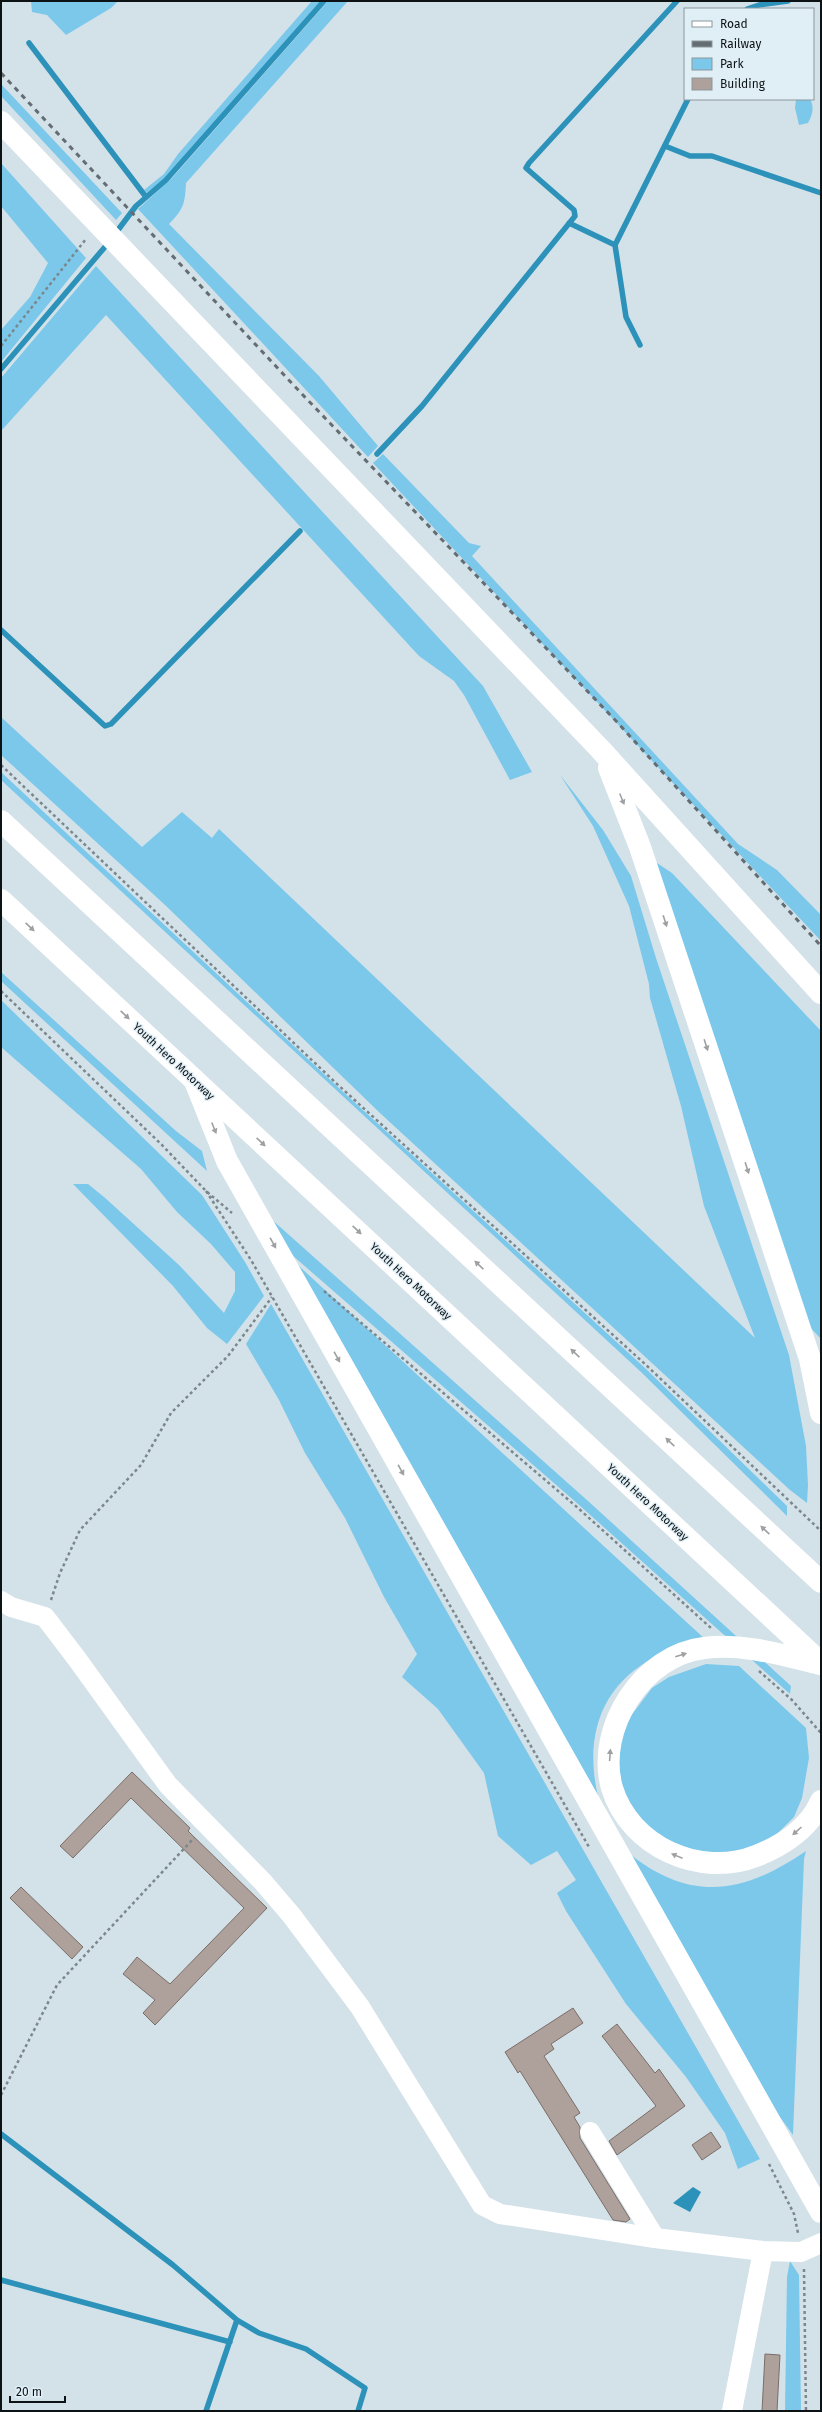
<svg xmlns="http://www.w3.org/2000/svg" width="822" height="2412" font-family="'Fira Sans',sans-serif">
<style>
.green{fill:#7bc8eb}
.water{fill:#2c92b9}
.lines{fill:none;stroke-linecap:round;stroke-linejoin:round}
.stream{stroke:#2c92b9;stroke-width:5.5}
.building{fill:#aea09a;stroke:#7b6e68}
.path{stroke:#7c878c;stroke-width:2.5;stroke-dasharray:3 3;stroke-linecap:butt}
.minor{stroke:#fff;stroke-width:20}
.major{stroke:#fff;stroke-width:22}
.highway{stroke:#fff;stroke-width:22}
.rail{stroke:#646d72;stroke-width:3;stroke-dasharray:5 5;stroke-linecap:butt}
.oneway{fill:#9ea0a1}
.labels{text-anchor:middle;stroke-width:3;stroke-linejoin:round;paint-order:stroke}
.street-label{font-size:11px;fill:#0d1215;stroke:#e0eff6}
</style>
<rect width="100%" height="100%" fill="#d3e1e9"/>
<path class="green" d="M 31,1 L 118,1 L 111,8 L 66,35 L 47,15 L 32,12 Z
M 312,1 L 322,1 L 165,178 L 147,193 L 144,190 L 164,174 L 178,154 Z
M 328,1 L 348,1 L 186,183 C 185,203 184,209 169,224 L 319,376 L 378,446 L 368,457 L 138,209 L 172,178 Z
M 1,84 L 122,213 L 116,220 L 1,96 Z
M 796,99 L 810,99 C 815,108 812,115 808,123 L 799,125 L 795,108 Z
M 1,163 L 86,258 L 1,362 L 1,330 L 30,297 L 48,263 L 1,206 Z
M 96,266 L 483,686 L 532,772 L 510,780 L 464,695 L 454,681 L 419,656 L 106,315 L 1,431 L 1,378 Z
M 383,454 L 469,543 L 481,546 L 472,556 L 738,844 L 777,870 L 821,915 L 821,941 L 373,463 Z
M 1,717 L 142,847 L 182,812 L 212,838 L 219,829 L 755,1338 L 704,1206 L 681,1106 L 650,998 L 649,984 L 629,906 L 593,826 L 560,775 L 603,830 L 631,876 L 656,958 L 789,1355 L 806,1446 L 808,1485 L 807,1503 L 790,1490 L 381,1114 L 164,904 L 1,755 Z
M 1,772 L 340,1089 L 645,1368 L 787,1506 L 787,1516 L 641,1372 L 1,780 Z
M 657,863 L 672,873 L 821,1031 L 821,1339 L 807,1324 L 654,867 Z
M 1,972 L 176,1131 L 202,1151 L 207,1171 L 1,981 Z
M 1,1000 L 202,1195 L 245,1262 L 264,1296 L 227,1344 L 207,1328 L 173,1286 L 73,1184 L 88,1184 L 104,1197 L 179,1265 L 224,1313 L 235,1291 L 235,1272 L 211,1244 L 177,1212 L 141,1169 L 1,1047 Z
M 261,1210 L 588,1501 L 791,1686 L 790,1694 L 578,1504 L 261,1228 Z
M 288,1256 L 706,1640 C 690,1645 672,1649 657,1656 C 597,1686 583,1743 600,1804 Z
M 271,1304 L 760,2159 L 738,2169 L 725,2133 L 686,2077 L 626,2004 L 566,1911 L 557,1893 L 576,1880 L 557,1851 L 531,1865 L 498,1836 L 484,1773 L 438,1709 L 402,1677 L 417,1654 L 384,1597 L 345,1518 L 305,1453 L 279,1400 L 246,1344 Z
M 706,1664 L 739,1666 L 806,1728 L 809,1758 L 802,1798 L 794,1817 L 764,1847 L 717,1859 L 652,1834 L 634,1818 L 614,1765 L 624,1725 L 652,1688 L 669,1677 Z
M 626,1851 C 689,1903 742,1895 806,1851 L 804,1859 L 793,2135 L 761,2091 Z
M 790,2261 L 799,2275 L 801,2411 L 785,2411 L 787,2277 Z"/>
<path class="water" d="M 693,2187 L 701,2192 L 690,2212 L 673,2203 Z"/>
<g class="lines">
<path class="stream" d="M 747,9 L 759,5 L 788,1
M 29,43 L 146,197
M 665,146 L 690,156 L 712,156 L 821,193
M 569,223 L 615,245 L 688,99
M 115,234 L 136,206 L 166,180 L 324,1
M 615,245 L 626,317 L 640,345
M 1,369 L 110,241
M 377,454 L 422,406 L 575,216 L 574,210 L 526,168 L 529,163 L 677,1
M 1,630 L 105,726 L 111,724 L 300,531
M 1,2134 L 173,2265 L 237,2320 L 259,2333 L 306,2349 L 365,2388 L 358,2411
M 1,2280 L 230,2342
M 206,2411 L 237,2320"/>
</g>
<path class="building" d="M 132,1772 L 190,1828 L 188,1831 L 267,1908 L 155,2025 L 143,2013 L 155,2000 L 123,1974 L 137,1957 L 170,1984 L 244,1908 L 131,1798 L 73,1858 L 60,1846 Z
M 21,1887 L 83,1947 L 72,1959 L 10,1898 Z
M 573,2008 L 583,2023 L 551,2044 L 554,2049 L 544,2056 L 580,2113 L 574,2117 L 580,2127 L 580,2138 L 630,2219 L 626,2222 L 613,2220 L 520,2071 L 518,2073 L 505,2052 Z
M 617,2024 L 655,2073 L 659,2069 L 685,2106 L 617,2155 L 609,2141 L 656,2106 L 602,2036 Z
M 711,2132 L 721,2147 L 702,2160 L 692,2145 Z
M 765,2354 L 780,2355 L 777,2411 L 762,2411 Z"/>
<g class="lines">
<path class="path" d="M 1,346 L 86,239
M 1,765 L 337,1084 L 646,1365 L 821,1531
M 1,991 L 161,1144 L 206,1191 L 232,1213
M 206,1191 L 251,1260 L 589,1847
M 324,1291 L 578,1508 L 711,1628
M 51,1600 L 60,1573 L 80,1530 L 141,1465 L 171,1413 L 228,1356 L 272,1297
M 759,1671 L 792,1700 L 821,1733
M 1,2095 L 57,1985 L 194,1838
M 769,2164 L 794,2214 L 798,2233
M 804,2269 L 806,2411"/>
<path class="minor" d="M 1,1601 L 11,1607 L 45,1617 L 77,1659 L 168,1785 L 263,1882 L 292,1916 L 360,2007 L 482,2205 L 500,2214 L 655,2238 L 763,2251 L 801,2252 L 821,2243
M 590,2132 L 655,2238
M 732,2411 L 763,2251"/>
<path class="major" d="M 1,122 L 601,750 L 821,993
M 609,768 L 640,847 L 810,1359 L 821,1413"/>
<path class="highway" d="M 1,821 L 821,1582
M 1,900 L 821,1663
M 194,1079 L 227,1161 L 821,2212
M 820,1664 C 782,1655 744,1643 704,1648 C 643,1655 595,1728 612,1788 C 630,1847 700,1878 756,1856 C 782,1846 810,1828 821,1801"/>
<path class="rail" d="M 1,73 L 301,393 L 617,722 L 821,946"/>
</g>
<defs><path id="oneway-solid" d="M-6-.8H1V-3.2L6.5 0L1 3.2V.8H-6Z"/></defs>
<g class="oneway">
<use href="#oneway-solid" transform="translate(622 799) rotate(68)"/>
<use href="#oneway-solid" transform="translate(665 921) rotate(72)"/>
<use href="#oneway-solid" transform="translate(30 927) rotate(43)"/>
<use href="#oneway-solid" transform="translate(125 1015) rotate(43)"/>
<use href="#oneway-solid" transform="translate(706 1045) rotate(72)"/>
<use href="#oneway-solid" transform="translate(214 1128) rotate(68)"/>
<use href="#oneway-solid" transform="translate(261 1142) rotate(43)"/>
<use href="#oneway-solid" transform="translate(747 1168) rotate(72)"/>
<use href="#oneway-solid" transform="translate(357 1230) rotate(43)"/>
<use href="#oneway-solid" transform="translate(273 1243) rotate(61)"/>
<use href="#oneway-solid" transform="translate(479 1265) rotate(-137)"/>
<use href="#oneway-solid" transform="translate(575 1353) rotate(-137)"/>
<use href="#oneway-solid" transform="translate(337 1357) rotate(61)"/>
<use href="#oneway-solid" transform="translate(670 1442) rotate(-137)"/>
<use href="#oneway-solid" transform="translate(401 1470) rotate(61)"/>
<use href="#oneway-solid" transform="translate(765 1530) rotate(-137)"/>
<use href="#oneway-solid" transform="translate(681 1655) rotate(-17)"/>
<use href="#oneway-solid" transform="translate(610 1755) rotate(-86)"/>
<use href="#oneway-solid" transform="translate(797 1831) rotate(138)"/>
<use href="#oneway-solid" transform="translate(677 1856) rotate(-158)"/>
</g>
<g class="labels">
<g class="street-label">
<text transform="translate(174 1061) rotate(43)" y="4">Youth Hero Motorway</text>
<text transform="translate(411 1281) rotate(43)" y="4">Youth Hero Motorway</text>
<text transform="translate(648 1502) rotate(43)" y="4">Youth Hero Motorway</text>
</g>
</g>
<rect width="822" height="2412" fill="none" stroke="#0d1215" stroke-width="4"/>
<rect x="684" y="8" width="130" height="92" fill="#e0eff6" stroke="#8c979c"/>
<rect x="692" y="21" width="20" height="6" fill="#ffffff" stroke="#8c979c"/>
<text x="720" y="28" font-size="12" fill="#0d1215">Road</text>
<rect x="692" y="41" width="20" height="6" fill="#646d72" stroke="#8c979c"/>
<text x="720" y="48" font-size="12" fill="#0d1215">Railway</text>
<rect x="692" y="58" width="20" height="12" fill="#7bc8eb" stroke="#8c979c"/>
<text x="720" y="68" font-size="12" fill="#0d1215">Park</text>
<rect x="692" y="78" width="20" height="12" fill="#aea09a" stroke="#8c979c"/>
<text x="720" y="88" font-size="12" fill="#0d1215">Building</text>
<path d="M10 2396v6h55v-6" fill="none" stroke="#0d1215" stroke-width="2"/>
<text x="16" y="2396" font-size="12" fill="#0d1215" stroke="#e0eff6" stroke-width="3" paint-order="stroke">20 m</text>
</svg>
